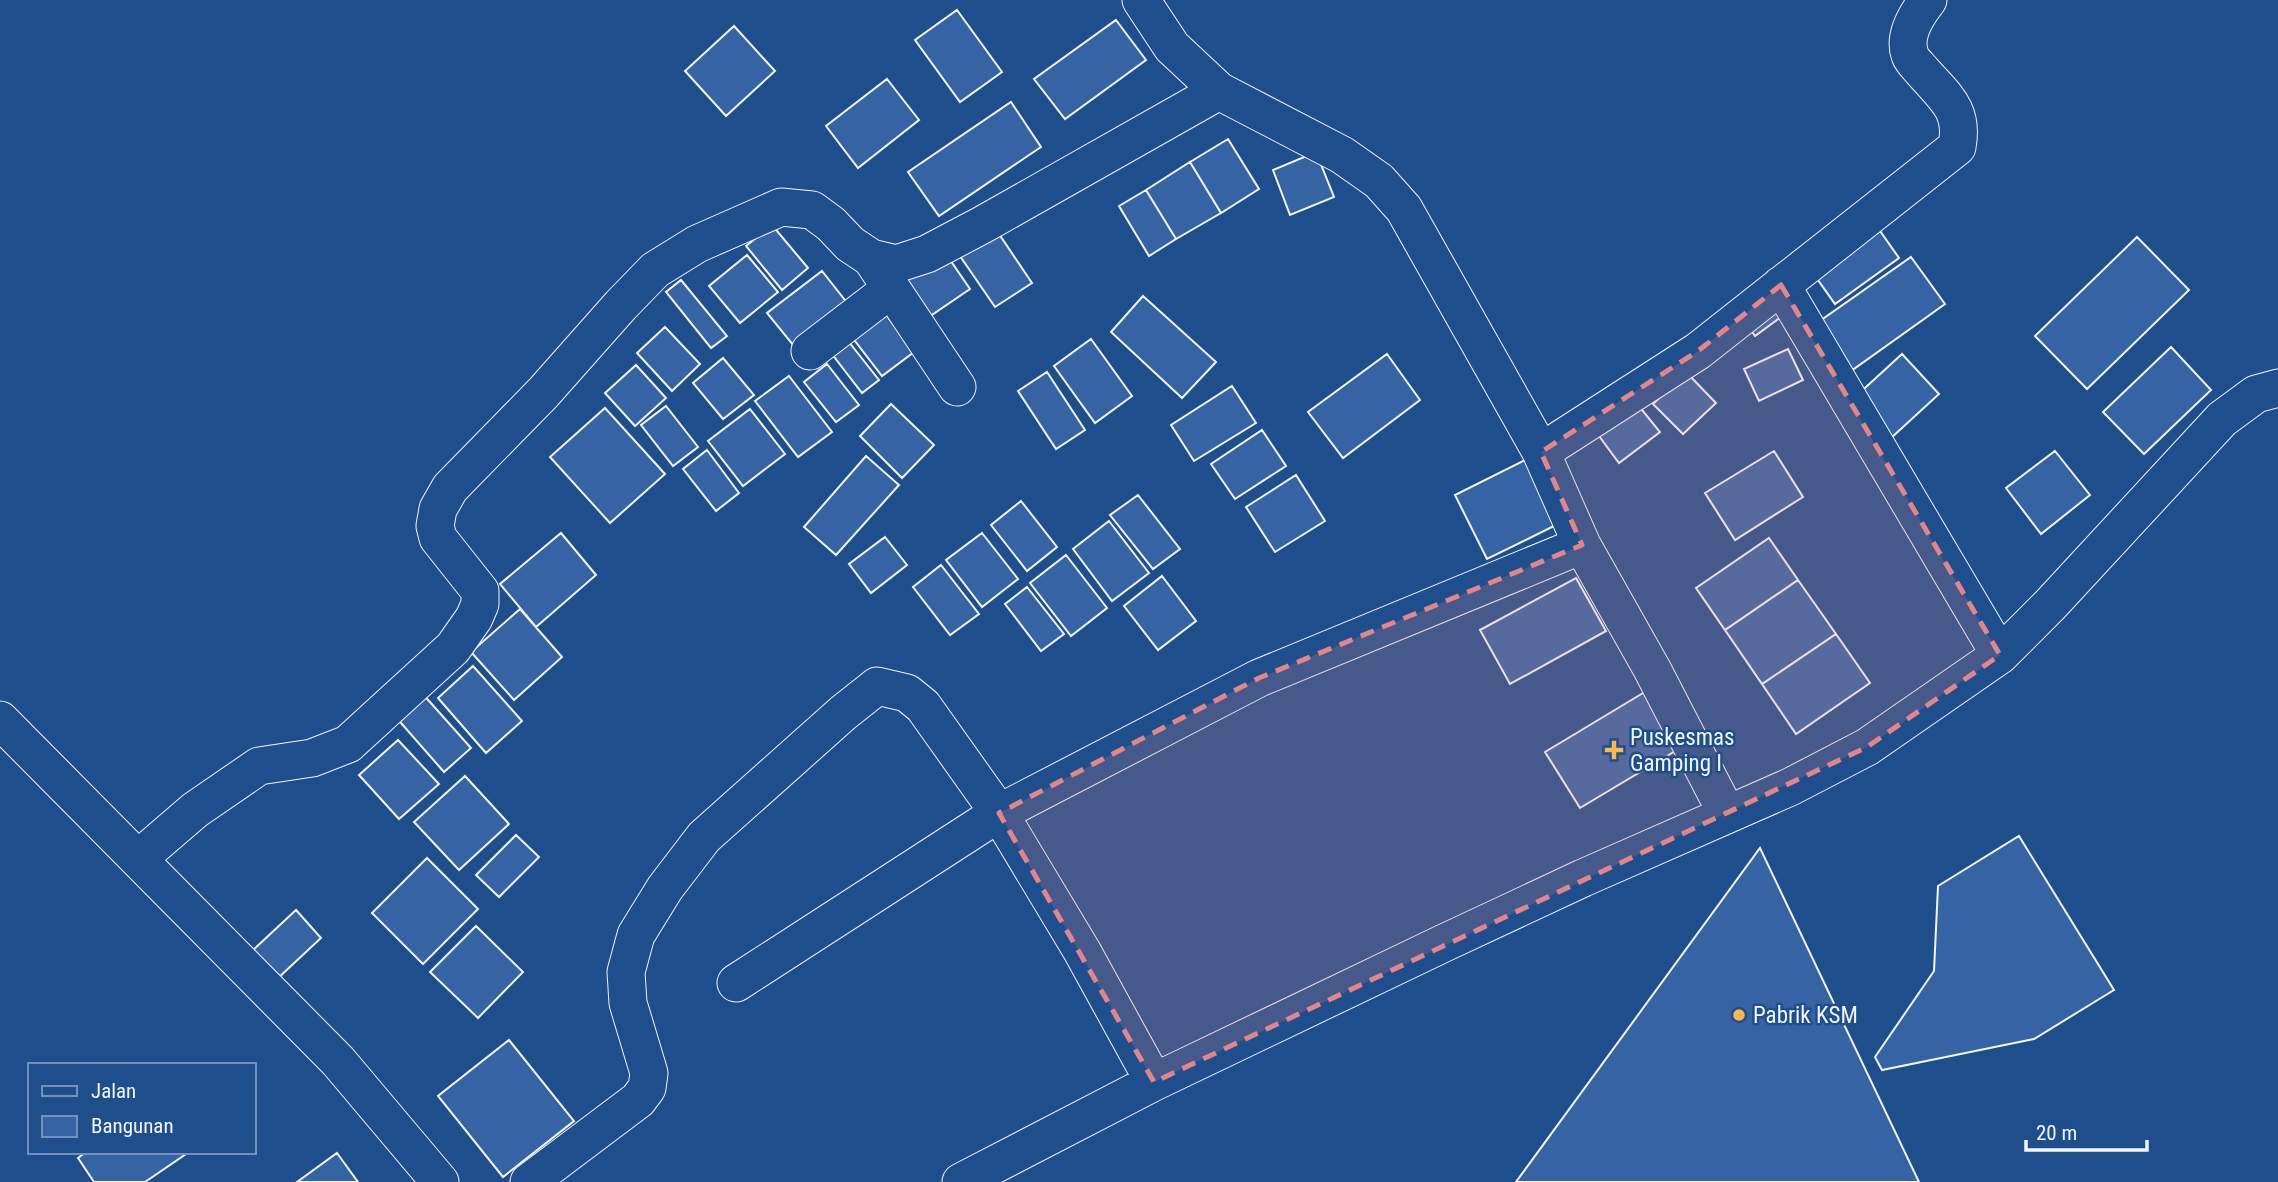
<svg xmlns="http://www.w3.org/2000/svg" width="2278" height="1182" font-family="'Roboto Condensed',sans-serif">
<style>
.building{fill:#3563a3;stroke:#f2f6ff;stroke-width:2}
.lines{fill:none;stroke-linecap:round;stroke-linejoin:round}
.street-casing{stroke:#f2f6ff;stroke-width:39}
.street{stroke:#1f4e8c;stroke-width:37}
.marked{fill:#e38589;fill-opacity:0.2;stroke:#e38589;stroke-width:5;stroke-dasharray:14 9;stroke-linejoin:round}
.poi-dot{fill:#ffb74d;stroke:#1f4e8c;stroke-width:2.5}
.labels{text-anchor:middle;stroke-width:5;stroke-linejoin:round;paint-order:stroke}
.poi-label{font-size:23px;fill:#f2f6ff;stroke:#1f4e8c;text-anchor:start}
</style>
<rect width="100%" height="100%" fill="#1f4e8c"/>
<path class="building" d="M 957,10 L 1002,72 L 960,102 L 915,40 Z
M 1116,20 L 1146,60 L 1065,119 L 1034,79 Z
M 734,26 L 775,71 L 726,116 L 685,71 Z
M 887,79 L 919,120 L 858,168 L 826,126 Z
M 1011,102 L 1041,147 L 939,216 L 908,172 Z
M 1228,139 L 1259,189 L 1221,213 L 1190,162 Z
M 1316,152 L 1334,197 L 1290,215 L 1273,170 Z
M 1190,162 L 1221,213 L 1176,239 L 1146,190 Z
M 1146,190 L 1176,239 L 1149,256 L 1119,206 Z
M 772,225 L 808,268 L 782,290 L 746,246 Z
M 1878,228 L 1899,258 L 1835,304 L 1813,273 Z
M 997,231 L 1032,283 L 995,307 L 960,256 Z
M 2137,237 L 2189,290 L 2087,389 L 2035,336 Z
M 944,251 L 970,289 L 920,323 L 894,285 Z
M 747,255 L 778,292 L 740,323 L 709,286 Z
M 1911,257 L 1945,304 L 1851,371 L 1817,323 Z
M 822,271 L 852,309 L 798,351 L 767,313 Z
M 681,280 L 727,336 L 711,348 L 666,292 Z
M 1143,296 L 1216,362 L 1182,398 L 1111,332 Z
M 1773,297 L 1785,314 L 1755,336 L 1743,319 Z
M 878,304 L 914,352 L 882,376 L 845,328 Z
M 665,327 L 700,364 L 672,391 L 637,353 Z
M 841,332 L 879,380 L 862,393 L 825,345 Z
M 1091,339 L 1132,396 L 1095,423 L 1054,366 Z
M 2171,347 L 2211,390 L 2144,454 L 2103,412 Z
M 1788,349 L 1803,380 L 1759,401 L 1744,369 Z
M 1387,354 L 1420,400 L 1343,458 L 1308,412 Z
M 1902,354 L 1939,394 L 1891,438 L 1854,398 Z
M 723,358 L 754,395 L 723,419 L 693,383 Z
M 827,364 L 859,405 L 836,422 L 804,382 Z
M 636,365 L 666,398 L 635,426 L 605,393 Z
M 1047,372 L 1085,430 L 1056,449 L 1018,391 Z
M 1686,372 L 1716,403 L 1683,434 L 1653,404 Z
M 789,376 L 832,432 L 798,457 L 755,401 Z
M 1232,386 L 1256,423 L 1194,461 L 1171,425 Z
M 891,404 L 934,445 L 902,478 L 860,436 Z
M 1638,405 L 1660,432 L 1619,463 L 1599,436 Z
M 666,406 L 698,447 L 673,466 L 641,425 Z
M 605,408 L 665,474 L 610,523 L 550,457 Z
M 750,409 L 785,454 L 743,486 L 708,441 Z
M 1262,430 L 1286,466 L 1235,499 L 1211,464 Z
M 707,450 L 739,493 L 716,511 L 683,469 Z
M 1774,451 L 1803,497 L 1735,540 L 1705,493 Z
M 2055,451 L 2090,495 L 2041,534 L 2006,488 Z
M 866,456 L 899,485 L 836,555 L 804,527 Z
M 1525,460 L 1558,524 L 1487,559 L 1455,495 Z
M 1296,475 L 1325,521 L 1275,552 L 1246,507 Z
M 1138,495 L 1180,549 L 1153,569 L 1110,515 Z
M 1021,501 L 1057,547 L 1027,571 L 991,525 Z
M 1109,521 L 1149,573 L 1112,601 L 1073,549 Z
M 561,533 L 596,575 L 536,627 L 500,584 Z
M 982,533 L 1018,579 L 982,607 L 946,560 Z
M 885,537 L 907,565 L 871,593 L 849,564 Z
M 1769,538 L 1798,580 L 1725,630 L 1696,588 Z
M 1066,555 L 1107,608 L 1071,636 L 1030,583 Z
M 941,565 L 979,614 L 950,635 L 913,587 Z
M 1162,576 L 1196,621 L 1158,650 L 1124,606 Z
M 1576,578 L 1606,631 L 1510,684 L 1480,630 Z
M 1798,580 L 1836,634 L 1762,684 L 1725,630 Z
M 1027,587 L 1064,634 L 1041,651 L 1005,604 Z
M 520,609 L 562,657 L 514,700 L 471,652 Z
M 1836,634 L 1870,683 L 1796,734 L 1762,684 Z
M 473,666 L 522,721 L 486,753 L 438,698 Z
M 1648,690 L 1682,747 L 1580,808 L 1545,752 Z
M 421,692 L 471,748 L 444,772 L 394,715 Z
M 398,740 L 439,784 L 399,819 L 359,775 Z
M 465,776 L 509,824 L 459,870 L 414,822 Z
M 516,835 L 539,857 L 499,897 L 476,875 Z
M 2019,836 L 2114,990 L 2034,1039 L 1882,1070 L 1875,1057 L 1934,971 L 1938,886 Z
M 1760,848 L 1919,1182 L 1516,1182 Z
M 427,858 L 478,909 L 423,964 L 372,913 Z
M 296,910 L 321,938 L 277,979 L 251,952 Z
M 476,926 L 523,972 L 478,1018 L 430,972 Z
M 509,1040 L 574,1121 L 503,1177 L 438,1096 Z
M 86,1152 L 189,1152 L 145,1182 L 94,1182 L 78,1158 Z
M 337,1153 L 358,1182 L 297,1182 Z"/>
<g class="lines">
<defs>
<path id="street" d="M 1141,0 L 1172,47 L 1219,91 L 1342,155 L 1379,181 L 1404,209 L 1541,452
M 871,258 L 957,387
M 1781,285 L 2000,655
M 810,351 L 891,289
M 0,720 L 338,1061 L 440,1182
M 1727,814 L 1652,669 L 1582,545 L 1541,452 L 1698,351 L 1957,147 C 1964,110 1946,98 1923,72 C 1919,67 1912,61 1910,55 C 1903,36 1917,14 1928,0
M 138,859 L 195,810 L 259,766 L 312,758 L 348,744 L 453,648 L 474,618 L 480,604 L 480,591 L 438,538 L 435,526 L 438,509 L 450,488 L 543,393 L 621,305 L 655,270 L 697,244 L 781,207 L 812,210 L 831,224 L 850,244 L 871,258 L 896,264 L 927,254 L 982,225 L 1219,91
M 736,983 L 999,813 L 1259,678 L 1582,545
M 529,1182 L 638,1100 L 647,1088 L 649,1073 L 628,1003 L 626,972 L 636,935 L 665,888 L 704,837 L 843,713 L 877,686 L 907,693 L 923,706 L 999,813 L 1082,951 L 1154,1082
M 961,1182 L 1154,1082 L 1444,943 L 1583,878 L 1790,787 L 1867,747 L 2000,655 L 2050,605 L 2222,419 L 2256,394 L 2278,388"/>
</defs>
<use href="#street" class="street-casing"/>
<use href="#street" class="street"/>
</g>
<path class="marked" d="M 1781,285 L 2000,655 L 1867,747 L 1154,1082 L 999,813 L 1259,678 L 1582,545 L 1541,452 L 1698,351 Z"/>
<g class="poi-dot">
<path d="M1610.5 739.5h7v7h7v7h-7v7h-7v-7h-7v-7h7z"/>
<circle cx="1739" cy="1015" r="7"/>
</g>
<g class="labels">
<g class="poi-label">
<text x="1630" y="745">Puskesmas<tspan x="1630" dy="26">Gamping I</tspan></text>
<text x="1753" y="1023">Pabrik KSM</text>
</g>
</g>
<rect x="28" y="1063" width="228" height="91" fill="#1f4e8c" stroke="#7391ba" stroke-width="2"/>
<rect x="42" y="1086" width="35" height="10" fill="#1f4e8c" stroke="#7391ba" stroke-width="2"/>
<text x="91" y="1098" font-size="21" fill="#f2f6ff">Jalan</text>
<rect x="42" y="1116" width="35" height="21" fill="#3563a3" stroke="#7391ba" stroke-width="2"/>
<text x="91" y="1133" font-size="21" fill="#f2f6ff">Bangunan</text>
<path d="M2026 1140v10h121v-10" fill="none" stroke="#f2f6ff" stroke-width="3.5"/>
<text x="2036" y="1140" font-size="21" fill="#f2f6ff" stroke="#1f4e8c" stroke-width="5" paint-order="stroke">20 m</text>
</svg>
